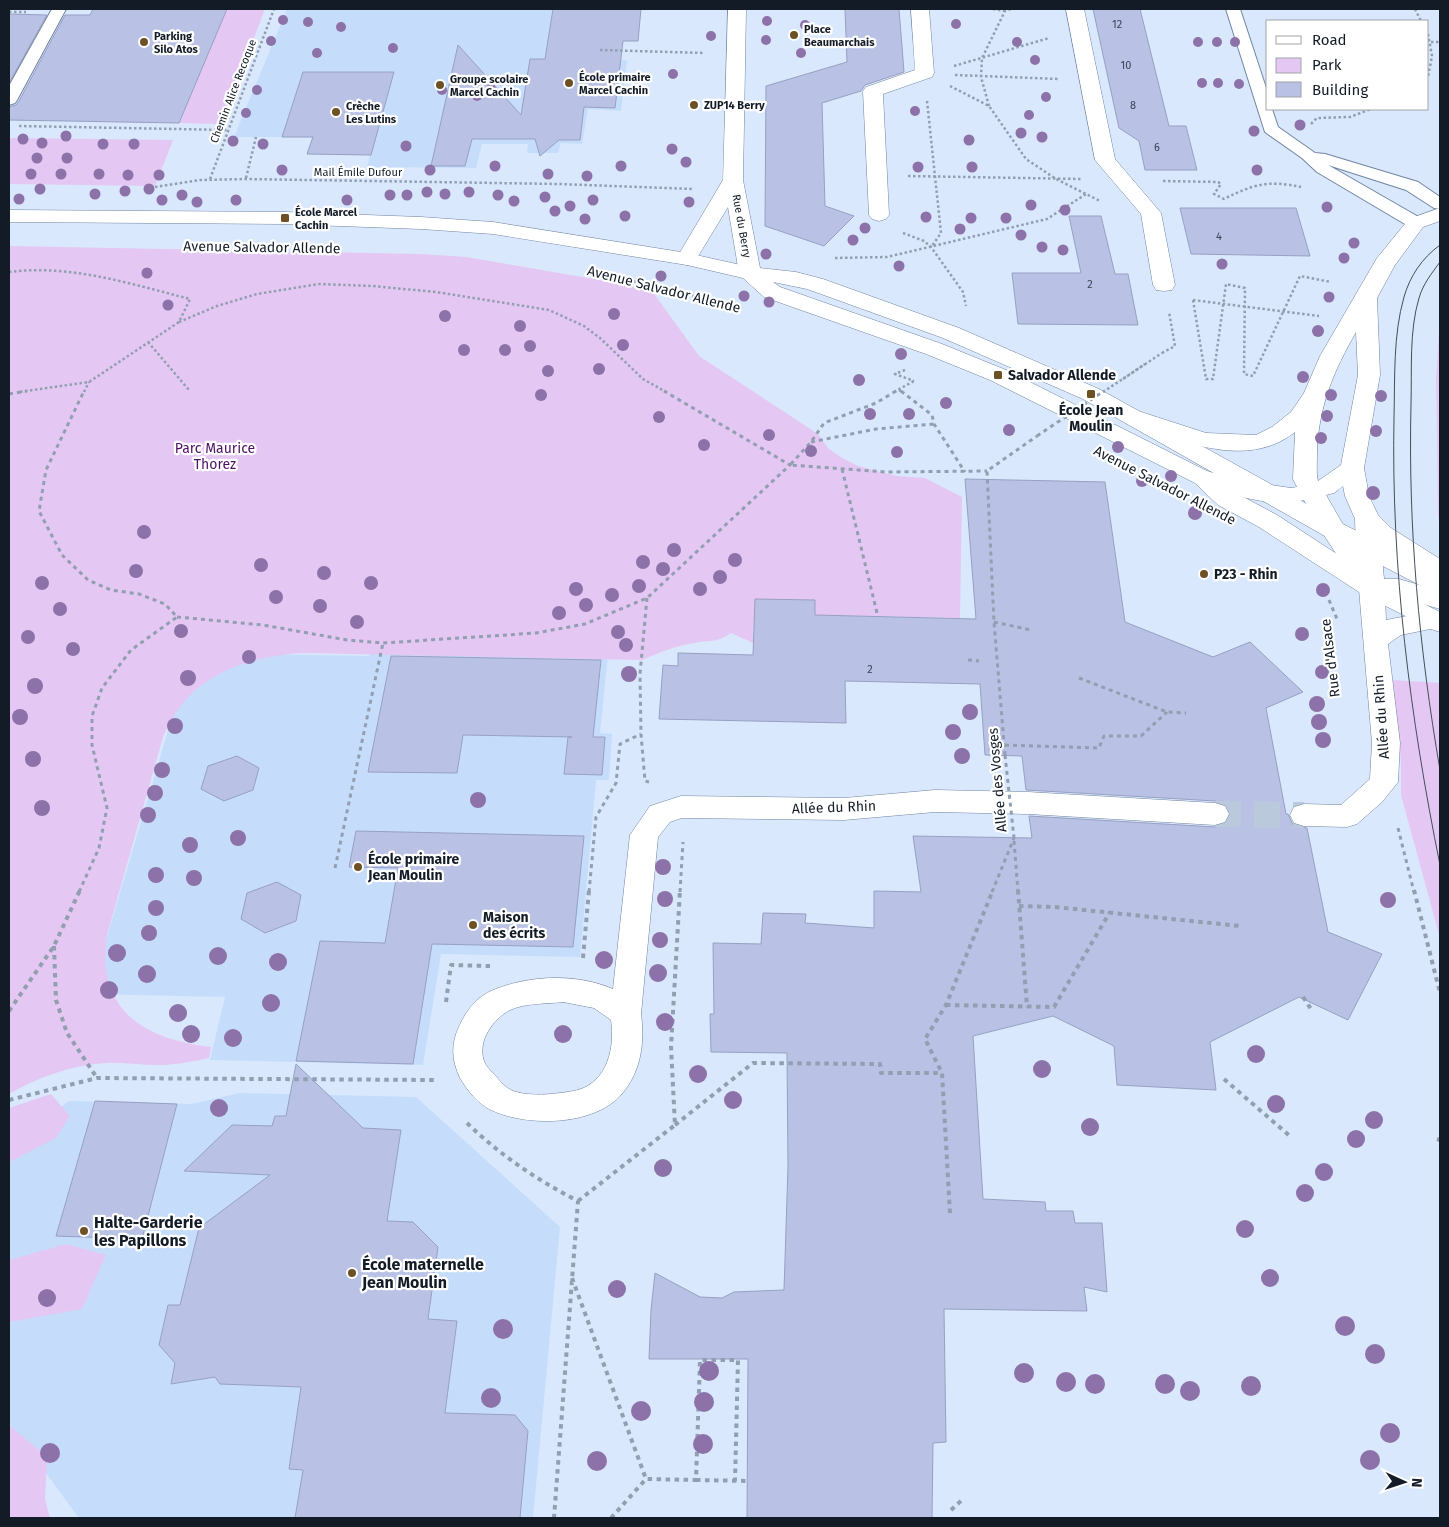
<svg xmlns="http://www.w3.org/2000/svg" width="1449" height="1527" font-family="'Fira Sans',sans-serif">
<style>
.built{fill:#c5ddfb}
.green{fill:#e5c7f3}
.building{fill:#b9c1e5;stroke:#97a0c2}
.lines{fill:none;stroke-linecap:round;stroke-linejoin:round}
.minor-tunnel{stroke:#bbc9dc;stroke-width:26;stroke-dasharray:26 13;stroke-linecap:butt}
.service-casing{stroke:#6f85a2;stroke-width:2}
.pedestrian-casing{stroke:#6f85a2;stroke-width:1}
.minor-casing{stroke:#6f85a2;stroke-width:1}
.tertiary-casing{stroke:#6f85a2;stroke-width:1}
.path-far2{stroke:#929fb0;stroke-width:2.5;stroke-dasharray:2.5 2.5;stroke-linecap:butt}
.path-far1{stroke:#929fb0;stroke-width:3;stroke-dasharray:4 4;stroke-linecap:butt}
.path{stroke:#929fb0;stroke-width:4;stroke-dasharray:4.5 4.5;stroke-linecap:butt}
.service{fill:#fff;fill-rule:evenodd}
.pedestrian{fill:#fff;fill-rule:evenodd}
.minor{fill:#fff;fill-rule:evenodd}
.tertiary{fill:#fff;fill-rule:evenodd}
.tram{stroke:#444e5b;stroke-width:1}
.path-bridge-far1{stroke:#929fb0;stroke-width:2.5;stroke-dasharray:2.5 2.5;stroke-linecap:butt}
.path-bridge{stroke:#929fb0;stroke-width:3;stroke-dasharray:4 4;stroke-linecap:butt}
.tree{fill:#8c72a8}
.poi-dot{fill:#6e5025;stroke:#fff;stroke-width:2}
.labels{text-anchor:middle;stroke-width:4.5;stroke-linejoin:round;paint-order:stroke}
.number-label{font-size:11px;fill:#3c4456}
.far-poi-label{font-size:11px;font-weight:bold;fill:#121b26;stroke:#fff;text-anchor:start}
.far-street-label{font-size:11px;fill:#121b26;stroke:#fff}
.street-label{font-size:14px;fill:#121b26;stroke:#fff}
.poi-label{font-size:14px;font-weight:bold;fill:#121b26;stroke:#fff;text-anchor:start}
.park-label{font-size:14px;fill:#4d1263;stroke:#fff}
.near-poi-label{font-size:16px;font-weight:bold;fill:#121b26;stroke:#fff;text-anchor:start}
</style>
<rect width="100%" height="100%" fill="#d9e8fc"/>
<path class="built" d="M 287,9 L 553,9 L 548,40 L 627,61 L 621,111 L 588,109 L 582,144 L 561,143 L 558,153 L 527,153 L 528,144 L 482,144 L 476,168 L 367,167 L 370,155 L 307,154 L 312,137 L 234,137 Z
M 371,650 L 608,654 L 600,733 L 612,734 L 609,780 L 596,780 L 580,957 L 441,954 L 423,1065 L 210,1060 L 225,997 L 90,994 L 191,653 L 369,656 Z
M 239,1093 L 416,1097 L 560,1227 L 533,1518 L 79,1518 L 9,1423 L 9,1144 L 69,1101 L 192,1104 Z"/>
<path class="green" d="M 227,9 L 265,9 L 221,124 L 179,123 Z
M 9,138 L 173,140 L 155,186 L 9,184 Z
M 9,246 L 420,254 L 466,257 L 623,284 L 652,291 L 699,356 L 818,434 L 828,448 L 842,458 L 858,466 L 896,476 L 925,478 L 962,497 L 960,618 L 815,615 L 815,600 L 755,599 L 753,643 L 731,633 C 716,643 711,640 694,643 C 676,646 659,652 643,660 L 302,653 C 242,657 187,677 163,737 L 107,935 C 96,1010 143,1039 211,1047 L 209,1058 C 190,1062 171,1066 152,1065 C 137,1065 121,1062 106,1063 C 71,1065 39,1077 9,1094 Z
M 1440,316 L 1440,529 L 1438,514 L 1436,378 Z
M 1392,680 L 1440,683 L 1440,938 L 1401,795 L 1401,762 Z
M 51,1094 L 70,1116 L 56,1138 L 9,1162 L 9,1108 Z
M 66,1244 L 106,1255 L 82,1309 L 9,1322 L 9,1260 Z
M 9,1425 L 47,1457 L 45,1499 L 50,1518 L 9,1518 Z"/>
<path class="building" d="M 93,9 L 227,9 L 179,123 L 9,120 L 9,107 L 16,105 L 19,101 L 65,15 L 90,15 Z
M 553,9 L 641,9 L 638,41 L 623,41 L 615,108 L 584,107 L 580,140 L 559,140 L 540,156 L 535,139 L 472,139 L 465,166 L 431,166 L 458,45 L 521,115 L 530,59 L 545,59 Z
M 845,9 L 899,9 L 904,72 L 865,85 L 861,91 L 822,103 L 825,206 L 854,216 L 824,246 L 765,226 L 766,86 L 847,62 Z
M 1093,9 L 1140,9 L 1169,126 L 1186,126 L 1197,170 L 1145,170 L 1139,141 L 1119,128 Z
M 9,14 L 47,15 L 9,83 Z
M 303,72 L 394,72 L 371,155 L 307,154 L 313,137 L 282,137 Z
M 1180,208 L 1296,208 L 1310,256 L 1191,254 Z
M 1069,216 L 1101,216 L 1115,274 L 1128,274 L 1138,325 L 1018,324 L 1012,273 L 1081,273 Z
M 965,479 L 1105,482 L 1125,622 L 1213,657 L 1250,642 L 1303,692 L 1266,708 L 1286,814 L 1288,814 L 1293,825 L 1307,828 L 1328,932 L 1382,954 L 1348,1020 L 1299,997 L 1210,1042 L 1216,1090 L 1117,1085 L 1114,1046 L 1053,1016 L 973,1036 L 983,1199 L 1045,1202 L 1046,1211 L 1073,1211 L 1075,1223 L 1102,1223 L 1107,1292 L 1084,1287 L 1087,1311 L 944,1309 L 946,1442 L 933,1443 L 932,1518 L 747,1518 L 748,1359 L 649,1359 L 651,1310 L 655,1273 L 700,1297 L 722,1298 L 734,1292 L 784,1290 L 788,1167 L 787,1053 L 711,1052 L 710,1014 L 714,1014 L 713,943 L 761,944 L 763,913 L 806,914 L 805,923 L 874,928 L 874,891 L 921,892 L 913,836 L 1032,838 L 1029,816 L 1215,827 L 1226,824 L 1231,815 L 1227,805 L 1215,801 L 1026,790 L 1022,756 L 985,755 L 980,684 L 845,681 L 846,723 L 659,719 L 663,665 L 678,666 L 678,653 L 753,655 L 755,599 L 815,600 L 815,615 L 976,619 Z
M 391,656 L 601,660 L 593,737 L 605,737 L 602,775 L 564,774 L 568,737 L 572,737 L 463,735 L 457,773 L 368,772 Z
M 237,756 L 259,768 L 253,790 L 224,801 L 201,789 L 208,766 Z
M 356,831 L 584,836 L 573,947 L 432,944 L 413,1064 L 296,1061 L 320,941 L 385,943 L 398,868 L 349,867 Z
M 277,882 L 301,895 L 296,921 L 265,933 L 241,919 L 247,893 Z
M 296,1064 L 363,1128 L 401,1130 L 387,1221 L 413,1222 L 438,1247 L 428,1319 L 457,1321 L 445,1413 L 515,1415 L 528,1431 L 520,1518 L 295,1518 L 303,1470 L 289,1469 L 301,1387 L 220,1384 L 215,1377 L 171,1384 L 175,1363 L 159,1345 L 168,1305 L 180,1305 L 199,1228 L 270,1175 L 184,1171 L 232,1125 L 272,1126 L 275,1116 L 286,1116 Z
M 95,1101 L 177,1104 L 142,1239 L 56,1236 Z"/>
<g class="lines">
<path class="minor-tunnel" d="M 1215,814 L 1304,815"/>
<defs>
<path id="service" d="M 52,9 L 66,9 L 17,100 L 15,103 L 9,105 L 9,86 Z
M 1226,9 L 1240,9 L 1268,94 L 1268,109 L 1272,109 L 1278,127 L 1315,153 L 1325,154 L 1418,182 L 1440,197 L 1440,209 L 1434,208 L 1406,190 L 1328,165 L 1422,219 L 1424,223 L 1422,227 L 1410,227 L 1317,172 L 1302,158 L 1265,132 Z"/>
<path id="pedestrian" d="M 911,9 L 929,9 L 934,73 L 932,77 L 883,94 L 889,215 L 886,219 L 879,221 L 872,219 L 869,215 L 863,91 L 866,87 L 915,70 Z
M 1066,9 L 1084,9 L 1115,159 L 1161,213 L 1175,285 L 1172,290 L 1164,291 L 1156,290 L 1153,285 L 1141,214 L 1095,160 Z"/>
<path id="minor" d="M 728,9 L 746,9 L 743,180 L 761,273 L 758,278 L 750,279 L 742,278 L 739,273 L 728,207 L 694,263 L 687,265 L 680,263 L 676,259 L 723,180 Z
M 1440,208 L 1440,221 L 1423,227 L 1395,265 L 1377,298 L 1380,375 L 1364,468 L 1369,496 L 1378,515 L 1391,528 L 1440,559 L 1440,578 L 1431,576 L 1381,545 L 1384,579 L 1399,579 L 1440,591 L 1440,609 L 1399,597 L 1385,597 L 1386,620 L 1433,611 L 1440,613 L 1440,627 L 1401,635 L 1388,644 L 1400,743 L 1398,782 L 1382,802 L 1357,824 L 1347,827 L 1304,826 L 1294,823 L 1290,815 L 1294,807 L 1304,804 L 1341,805 L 1370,779 L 1372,743 L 1359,589 L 1320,529 L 1304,500 C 1271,509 1227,493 1195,483 L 1191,478 L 1195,473 L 1203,470 L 1243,481 L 1291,488 L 1297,487 L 1293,479 L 1295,432 C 1246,471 1179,440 1127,422 L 1123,417 L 1127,412 L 1135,410 L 1206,433 L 1256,435 L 1272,427 L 1291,412 L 1304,393 L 1320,356 L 1377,258 L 1409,219 ZM 1356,332 L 1358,375 L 1341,465 L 1318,481 C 1316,473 1317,463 1317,454 C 1318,408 1333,372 1356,332 ZM 1343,486 L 1345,496 L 1355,519 L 1356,547 L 1326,495 L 1334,493 Z
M 935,790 L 1028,792 L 1215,803 L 1225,806 L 1229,814 L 1225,822 L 1215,825 L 1028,814 L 935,812 L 844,820 L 682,818 L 670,822 L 658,837 L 641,1014 C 645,1043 641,1073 620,1096 C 592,1126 527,1127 491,1110 C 478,1104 467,1090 460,1078 C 453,1063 451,1050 456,1034 C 463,1016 473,999 491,991 C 528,975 576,973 613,989 L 630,835 L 650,806 L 681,796 L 844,798 ZM 563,1002 L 594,1008 L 611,1020 C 615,1047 608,1081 578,1090 C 570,1092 560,1093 551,1094 C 539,1095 525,1095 513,1091 C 506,1088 500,1082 496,1076 C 492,1072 486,1067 484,1061 C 477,1041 493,1019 510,1010 C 525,1003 546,1004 563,1002 Z"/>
<path id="tertiary" d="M 9,210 L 285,212 L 421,217 L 493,222 L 687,253 L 750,267 L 796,272 L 823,279 L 959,328 L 1099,389 L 1341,523 L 1440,574 L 1440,594 L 1431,591 L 1323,535 L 1083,399 L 943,338 L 807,289 L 773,282 L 780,287 L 942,344 L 1006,370 L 1211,473 L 1236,493 L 1277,515 L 1380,582 L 1440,612 L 1440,632 L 1431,629 L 1362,594 L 1259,527 L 1218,505 L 1195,483 L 990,380 L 926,354 L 764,297 L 743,278 L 687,265 L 493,234 L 421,229 L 285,224 L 9,222 Z"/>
</defs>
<use href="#service" class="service-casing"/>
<use href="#pedestrian" class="pedestrian-casing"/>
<use href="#minor" class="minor-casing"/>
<use href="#tertiary" class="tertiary-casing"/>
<path class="path-far2" d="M 993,9 L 1005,11
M 1415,9 L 1421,21
M 9,12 L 26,12
M 1428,34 L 1432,56 L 1428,77
M 1431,42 L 1440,42
M 600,50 L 705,53
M 954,66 L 1049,38
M 955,75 L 1059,79
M 950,86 L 989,106 L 1026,159 L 1056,179 L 1100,201
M 927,101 L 941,233 L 932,246
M 989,106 L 981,77 L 982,58 L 1005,11 L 1011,9
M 1311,124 L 1317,118 L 1350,117 L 1371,109
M 19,126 L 228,130
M 908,176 L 1082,179
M 246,178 L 256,137
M 210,179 L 274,9
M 1163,181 L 1218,182 L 1221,184 L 1214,194 L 1224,199 C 1254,184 1268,180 1301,187
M 155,187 L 200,180 L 246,179 L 559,184 L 693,189
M 903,233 L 924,241 L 931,247 L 963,292 L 966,306
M 835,258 L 887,257 L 1047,219 L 1086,194
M 9,272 C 70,264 131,284 190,299 L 179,322 L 89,382 L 19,392
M 629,280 L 742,308
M 1193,300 L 1206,379 L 1213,379 L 1226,284 L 1245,288 L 1244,374 L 1253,376 L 1300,276 L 1331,282
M 1193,300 L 1319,316
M 179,322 L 217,306 L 257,294 L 319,284 L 372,286 L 436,292 L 549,310 L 584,326 L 600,338 L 643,379 L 666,392
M 148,342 L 189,390
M 1162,353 L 1175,346 L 1169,312
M 905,370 L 895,374 L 914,381
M 1123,379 L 1145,364
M 899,390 L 902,392
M 84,392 L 89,382
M 894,392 L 914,381"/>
<path class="path-far1" d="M 896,391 L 876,403 L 824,423 L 811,442 L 790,465 L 886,472 L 987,471
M 901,391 L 932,415 L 934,424 L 965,472
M 9,394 L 27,391
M 811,442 L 876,429 L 934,424
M 842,469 L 878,617
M 647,598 L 640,674 L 641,734 L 645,781 L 649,782
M 1329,600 L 1337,619
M 177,617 L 263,625 L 347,640 L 383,643 L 536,633 L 585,624 L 647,598 L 790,465 L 664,391
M 994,622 L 1031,630
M 968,660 L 979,661
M 1079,678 L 1167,712 L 1186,713
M 1005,745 L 1099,748 L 1104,736 L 1141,736 L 1167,712
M 1005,755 L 994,622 L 987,471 L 1037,436
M 1398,828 L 1414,892
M 1014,841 L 1018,892
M 335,868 L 383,643
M 79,892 L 99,848 L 107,808 L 92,745 L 92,716 L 102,688 L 131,650 L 177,617 L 165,604 L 139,594 L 111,590 L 88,580 L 62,555 L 39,511 L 46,470 L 84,391
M 589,892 L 596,817 L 616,783 L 620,744 L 641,734
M 680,892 L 683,842
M 992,892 L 1014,838"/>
<path class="path" d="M 1018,890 L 1027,1007
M 1414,890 L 1440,993
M 1019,906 L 1055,907 L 1240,926
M 54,946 L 56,1000 L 67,1033 L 97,1078
M 583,958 L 589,890
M 1303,997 L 1311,1009
M 446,1002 L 451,965 L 490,966
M 946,1005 L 1054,1007 L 1110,912
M 9,1011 L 54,946 L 80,890
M 1224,1079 L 1291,1137
M 9,1100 L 97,1078 L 434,1080
M 467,1123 C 500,1155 537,1180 578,1201 L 554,1518
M 675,1125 L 753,1063 L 880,1064 L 881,1073 L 942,1073
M 1437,1139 L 1440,1140
M 578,1201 L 675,1125 L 671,1047 L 680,890
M 950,1213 L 942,1073 L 925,1039 L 946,1005 L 993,890
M 572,1278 L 646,1479
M 696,1480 L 748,1481
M 951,1510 L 963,1499
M 611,1518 L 646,1479 L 696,1480 L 700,1360 L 738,1360 L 735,1481"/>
<use href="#service" class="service"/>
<use href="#pedestrian" class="pedestrian"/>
<use href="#minor" class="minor"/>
<use href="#tertiary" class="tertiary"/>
<path class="tram" d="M 1440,245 C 1422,258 1410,276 1404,297 C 1393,335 1395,378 1394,417 C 1391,569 1410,717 1440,865
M 1440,262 C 1432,273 1423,284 1419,298 C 1409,332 1412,369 1411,404 C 1408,527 1419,648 1440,770"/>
<path class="path-bridge-far1" d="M 1103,392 L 1162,353"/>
<path class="path-bridge" d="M 1037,436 L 1104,391
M 1005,755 L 1014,838"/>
</g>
<g class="tree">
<circle cx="283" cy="20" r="5"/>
<circle cx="767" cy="21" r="5"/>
<circle cx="308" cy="22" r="5"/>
<circle cx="956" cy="24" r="5"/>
<circle cx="805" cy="25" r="5"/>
<circle cx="341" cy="27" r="5"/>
<circle cx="711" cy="36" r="5"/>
<circle cx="766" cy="40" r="5"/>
<circle cx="271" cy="41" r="5"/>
<circle cx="1017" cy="42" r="5"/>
<circle cx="1198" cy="42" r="5"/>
<circle cx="1217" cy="42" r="5"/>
<circle cx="1235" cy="42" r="5"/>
<circle cx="393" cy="48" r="5"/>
<circle cx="317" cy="53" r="5"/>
<circle cx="801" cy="53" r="5"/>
<circle cx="1035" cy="60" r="5"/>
<circle cx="673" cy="74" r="5"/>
<circle cx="1202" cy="83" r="5"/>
<circle cx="1218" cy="83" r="5"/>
<circle cx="1239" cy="84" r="5"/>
<circle cx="491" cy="89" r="5"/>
<circle cx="257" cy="90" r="5"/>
<circle cx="442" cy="90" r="5"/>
<circle cx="477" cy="96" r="5"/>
<circle cx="1046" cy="97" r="5"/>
<circle cx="915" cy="111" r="5"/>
<circle cx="246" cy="113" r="5"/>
<circle cx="1029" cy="115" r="5"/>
<circle cx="1300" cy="125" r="5.5"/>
<circle cx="1254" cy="131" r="5.5"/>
<circle cx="1021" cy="133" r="5.5"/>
<circle cx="66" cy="136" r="5.5"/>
<circle cx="1042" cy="137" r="5.5"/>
<circle cx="23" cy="139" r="5.5"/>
<circle cx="969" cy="140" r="5.5"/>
<circle cx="233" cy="141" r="5.5"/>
<circle cx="42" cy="143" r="5.5"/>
<circle cx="103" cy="144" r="5.5"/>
<circle cx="134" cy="144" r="5.5"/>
<circle cx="263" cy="144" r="5.5"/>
<circle cx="406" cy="146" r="5.5"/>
<circle cx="672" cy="149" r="5.5"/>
<circle cx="37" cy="158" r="5.5"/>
<circle cx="67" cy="158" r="5.5"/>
<circle cx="686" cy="162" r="5.5"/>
<circle cx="495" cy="166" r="5.5"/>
<circle cx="621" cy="166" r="5.5"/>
<circle cx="918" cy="167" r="5.5"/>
<circle cx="972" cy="167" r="5.5"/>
<circle cx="282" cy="170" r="5.5"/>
<circle cx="430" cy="170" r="5.5"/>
<circle cx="1257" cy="170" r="5.5"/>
<circle cx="31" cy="174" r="5.5"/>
<circle cx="61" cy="174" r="5.5"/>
<circle cx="99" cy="174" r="5.5"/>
<circle cx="548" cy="174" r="5.5"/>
<circle cx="128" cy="175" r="5.5"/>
<circle cx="159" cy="175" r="5.5"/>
<circle cx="587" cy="176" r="5.5"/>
<circle cx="40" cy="189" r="5.5"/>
<circle cx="149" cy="189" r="5.5"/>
<circle cx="125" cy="191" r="5.5"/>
<circle cx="427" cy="192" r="5.5"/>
<circle cx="469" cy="192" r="5.5"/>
<circle cx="95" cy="194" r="5.5"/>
<circle cx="445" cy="194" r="5.5"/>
<circle cx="182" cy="195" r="5.5"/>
<circle cx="390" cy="195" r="5.5"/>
<circle cx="407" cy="195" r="5.5"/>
<circle cx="498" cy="195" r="5.5"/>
<circle cx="545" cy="197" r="5.5"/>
<circle cx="19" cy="199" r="5.5"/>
<circle cx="162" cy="200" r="5.5"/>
<circle cx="236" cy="200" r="5.5"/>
<circle cx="347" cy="200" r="5.5"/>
<circle cx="593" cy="200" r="5.5"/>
<circle cx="514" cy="201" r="5.5"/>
<circle cx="197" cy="202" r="5.5"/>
<circle cx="689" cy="202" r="5.5"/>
<circle cx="1031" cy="205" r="5.5"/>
<circle cx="570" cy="206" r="5.5"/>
<circle cx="1327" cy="207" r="5.5"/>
<circle cx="1065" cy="210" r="5.5"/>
<circle cx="555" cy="211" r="5.5"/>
<circle cx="625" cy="216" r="5.5"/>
<circle cx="926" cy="217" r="5.5"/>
<circle cx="971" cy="218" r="5.5"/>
<circle cx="1006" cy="218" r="5.5"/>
<circle cx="585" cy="219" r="5.5"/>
<circle cx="865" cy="228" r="5.5"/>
<circle cx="960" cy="229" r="5.5"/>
<circle cx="1021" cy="235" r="5.5"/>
<circle cx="853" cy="240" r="5.5"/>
<circle cx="1354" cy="243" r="5.5"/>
<circle cx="1042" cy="247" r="5.5"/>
<circle cx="1063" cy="250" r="5.5"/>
<circle cx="766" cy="254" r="5.5"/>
<circle cx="1344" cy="258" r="5.5"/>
<circle cx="1222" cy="264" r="5.5"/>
<circle cx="899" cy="266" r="5.5"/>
<circle cx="147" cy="273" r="5.5"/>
<circle cx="661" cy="276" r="5.5"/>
<circle cx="744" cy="296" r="5.5"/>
<circle cx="1329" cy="297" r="5.5"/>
<circle cx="769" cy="302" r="5.5"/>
<circle cx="168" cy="305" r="5.5"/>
<circle cx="614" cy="314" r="6"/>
<circle cx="445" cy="316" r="6"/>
<circle cx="520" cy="326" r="6"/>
<circle cx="1318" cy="331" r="6"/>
<circle cx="623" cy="345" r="6"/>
<circle cx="530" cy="346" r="6"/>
<circle cx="464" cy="350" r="6"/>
<circle cx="505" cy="350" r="6"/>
<circle cx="901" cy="354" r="6"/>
<circle cx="599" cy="369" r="6"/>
<circle cx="548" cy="371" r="6"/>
<circle cx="1303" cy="377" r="6"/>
<circle cx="859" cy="380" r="6"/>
<circle cx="541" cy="395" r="6"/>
<circle cx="1331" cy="395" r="6"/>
<circle cx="1381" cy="396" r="6"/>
<circle cx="946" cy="403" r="6"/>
<circle cx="870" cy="414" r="6"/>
<circle cx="909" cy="414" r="6"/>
<circle cx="1327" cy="416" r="6"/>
<circle cx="659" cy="417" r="6"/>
<circle cx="1009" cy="430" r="6"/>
<circle cx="1376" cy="431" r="6"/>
<circle cx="769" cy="435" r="6"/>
<circle cx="1321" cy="438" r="6"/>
<circle cx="704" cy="445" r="6"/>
<circle cx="1118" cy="447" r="6"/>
<circle cx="811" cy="451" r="6"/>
<circle cx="897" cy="452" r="6"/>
<circle cx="1171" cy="476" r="6"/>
<circle cx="1142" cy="481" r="6"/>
<circle cx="1373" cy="493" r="7"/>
<circle cx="1195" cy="513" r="7"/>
<circle cx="144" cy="532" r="7"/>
<circle cx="674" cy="550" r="7"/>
<circle cx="735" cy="560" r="7"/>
<circle cx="643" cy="562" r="7"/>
<circle cx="261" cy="565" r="7"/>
<circle cx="663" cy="569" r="7"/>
<circle cx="136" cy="571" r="7"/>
<circle cx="324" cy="573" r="7"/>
<circle cx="720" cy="577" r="7"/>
<circle cx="42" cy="583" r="7"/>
<circle cx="371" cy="583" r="7"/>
<circle cx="639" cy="586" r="7"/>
<circle cx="576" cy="589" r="7"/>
<circle cx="700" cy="589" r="7"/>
<circle cx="1323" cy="590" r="7"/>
<circle cx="612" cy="595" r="7"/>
<circle cx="276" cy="597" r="7"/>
<circle cx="586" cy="605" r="7"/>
<circle cx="320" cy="606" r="7"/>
<circle cx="60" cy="609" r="7"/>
<circle cx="559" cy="613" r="7"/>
<circle cx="357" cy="622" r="7"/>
<circle cx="181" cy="631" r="7"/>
<circle cx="618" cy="632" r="7"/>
<circle cx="1302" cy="634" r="7"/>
<circle cx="28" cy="637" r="7"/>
<circle cx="626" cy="645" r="7"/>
<circle cx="73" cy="649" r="7"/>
<circle cx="249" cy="657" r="7"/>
<circle cx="1322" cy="672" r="7"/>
<circle cx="629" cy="674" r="8"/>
<circle cx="188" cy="678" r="8"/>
<circle cx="35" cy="686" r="8"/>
<circle cx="1317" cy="704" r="8"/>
<circle cx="970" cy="712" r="8"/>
<circle cx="20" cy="717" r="8"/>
<circle cx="1319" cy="722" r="8"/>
<circle cx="175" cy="726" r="8"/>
<circle cx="953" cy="732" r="8"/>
<circle cx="1323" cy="740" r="8"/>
<circle cx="962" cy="756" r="8"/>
<circle cx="33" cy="759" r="8"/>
<circle cx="162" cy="770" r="8"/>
<circle cx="155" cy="793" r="8"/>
<circle cx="478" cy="800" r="8"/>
<circle cx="42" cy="808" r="8"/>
<circle cx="148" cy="815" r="8"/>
<circle cx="238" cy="838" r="8"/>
<circle cx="190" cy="845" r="8"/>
<circle cx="663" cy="867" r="8"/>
<circle cx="156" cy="875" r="8"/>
<circle cx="194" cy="878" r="8"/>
<circle cx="665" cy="899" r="8"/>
<circle cx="1388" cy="900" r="8"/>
<circle cx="156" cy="908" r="8"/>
<circle cx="149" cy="933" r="8"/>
<circle cx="660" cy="940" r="8"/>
<circle cx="117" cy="953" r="9"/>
<circle cx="218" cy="956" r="9"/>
<circle cx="604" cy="960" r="9"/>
<circle cx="278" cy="962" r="9"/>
<circle cx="658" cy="973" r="9"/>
<circle cx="147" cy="974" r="9"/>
<circle cx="109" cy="990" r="9"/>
<circle cx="271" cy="1003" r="9"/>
<circle cx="178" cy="1013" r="9"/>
<circle cx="665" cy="1022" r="9"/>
<circle cx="191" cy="1034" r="9"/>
<circle cx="563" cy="1034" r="9"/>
<circle cx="233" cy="1038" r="9"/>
<circle cx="1256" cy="1054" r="9"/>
<circle cx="1042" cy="1069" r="9"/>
<circle cx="698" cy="1074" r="9"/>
<circle cx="733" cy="1100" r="9"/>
<circle cx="1276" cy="1104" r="9"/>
<circle cx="219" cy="1108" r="9"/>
<circle cx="1374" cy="1120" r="9"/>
<circle cx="1090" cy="1127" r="9"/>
<circle cx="1356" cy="1139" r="9"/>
<circle cx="663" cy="1168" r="9"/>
<circle cx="1324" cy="1172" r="9"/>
<circle cx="1305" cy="1193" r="9"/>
<circle cx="1245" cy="1229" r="9"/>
<circle cx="1270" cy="1278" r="9"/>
<circle cx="617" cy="1289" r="9"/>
<circle cx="47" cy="1298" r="9"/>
<circle cx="1345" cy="1326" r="10"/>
<circle cx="503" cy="1329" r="10"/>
<circle cx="1375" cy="1354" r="10"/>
<circle cx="709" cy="1371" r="10"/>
<circle cx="1024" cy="1373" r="10"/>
<circle cx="1066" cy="1382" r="10"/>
<circle cx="1095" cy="1384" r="10"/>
<circle cx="1165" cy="1384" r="10"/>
<circle cx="1251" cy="1386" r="10"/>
<circle cx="1190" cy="1391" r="10"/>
<circle cx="491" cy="1398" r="10"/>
<circle cx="704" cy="1402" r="10"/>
<circle cx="641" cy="1411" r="10"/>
<circle cx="1390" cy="1433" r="10"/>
<circle cx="703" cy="1444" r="10"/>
<circle cx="50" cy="1453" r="10"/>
<circle cx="1370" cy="1460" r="10"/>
<circle cx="597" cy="1461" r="10"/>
</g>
<g class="poi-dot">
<circle cx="794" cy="35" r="5"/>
<circle cx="144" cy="42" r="5"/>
<circle cx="569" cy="83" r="5"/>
<circle cx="440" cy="85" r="5"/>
<circle cx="694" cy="105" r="5"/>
<circle cx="336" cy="112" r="5"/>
<rect x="280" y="213" width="10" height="10" rx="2.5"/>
<rect x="993" y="370" width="10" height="10" rx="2.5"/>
<rect x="1086" y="389" width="10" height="10" rx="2.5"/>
<circle cx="1204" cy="574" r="5"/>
<circle cx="358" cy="867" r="5"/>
<circle cx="473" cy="925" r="5"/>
<circle cx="84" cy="1231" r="5"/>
<circle cx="352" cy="1273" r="5"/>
</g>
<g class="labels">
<g class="number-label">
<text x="1117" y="28">12</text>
<text x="1126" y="69">10</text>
<text x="1133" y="109">8</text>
<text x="1157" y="151">6</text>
<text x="1219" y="240">4</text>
<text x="1090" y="288">2</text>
<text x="870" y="673">2</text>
</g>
<g class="far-poi-label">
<text x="804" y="33">Place<tspan x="804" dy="13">Beaumarchais</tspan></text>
<text x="154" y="40">Parking<tspan x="154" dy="13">Silo Atos</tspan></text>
<text x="579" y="81">École primaire<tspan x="579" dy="13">Marcel Cachin</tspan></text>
<text x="450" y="83">Groupe scolaire<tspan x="450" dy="13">Marcel Cachin</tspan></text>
<text x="704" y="109">ZUP14 Berry</text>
<text x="346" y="110">Crèche<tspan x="346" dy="13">Les Lutins</tspan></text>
<text x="295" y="216">École Marcel<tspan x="295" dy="13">Cachin</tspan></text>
</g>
<g class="far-street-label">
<text transform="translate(233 91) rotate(-69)" y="4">Chemin Alice Recoque</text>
<text x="358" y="176">Mail Émile Dufour</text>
<text transform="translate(742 226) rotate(80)" y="4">Rue du Berry</text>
</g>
<g class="street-label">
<text transform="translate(262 247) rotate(1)" y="5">Avenue Salvador Allende</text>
<text transform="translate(664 289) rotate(14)" y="5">Avenue Salvador Allende</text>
<text transform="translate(1165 485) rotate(27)" y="5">Avenue Salvador Allende</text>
<text transform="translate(1330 658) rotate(-97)" y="5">Rue d'Alsace</text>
<text transform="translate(1381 717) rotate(-94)" y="5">Allée du Rhin</text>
<text transform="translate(997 780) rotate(-95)" y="5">Allée des Vosges</text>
<text transform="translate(834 807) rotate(-2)" y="5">Allée du Rhin</text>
</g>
<g class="poi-label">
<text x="1008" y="380">Salvador Allende</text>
<text x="1091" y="415" text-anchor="middle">École Jean<tspan x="1091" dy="16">Moulin</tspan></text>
<text x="1214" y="579">P23 - Rhin</text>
<text x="368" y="864">École primaire<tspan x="368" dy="16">Jean Moulin</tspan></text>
<text x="483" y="922">Maison<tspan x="483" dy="16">des écrits</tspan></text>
</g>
<g class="park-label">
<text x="215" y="453">Parc Maurice<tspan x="215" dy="16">Thorez</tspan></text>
</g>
<g class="near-poi-label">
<text x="94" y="1228">Halte-Garderie<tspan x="94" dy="18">les Papillons</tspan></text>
<text x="362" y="1270">École maternelle<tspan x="362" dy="18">Jean Moulin</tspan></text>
</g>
</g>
<rect width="1449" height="1527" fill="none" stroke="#121b26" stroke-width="20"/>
<rect x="1266" y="20" width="162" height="90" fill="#ffffff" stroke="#a0a4a8"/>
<rect x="1276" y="36" width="25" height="8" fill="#ffffff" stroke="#a0a4a8"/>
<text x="1312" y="45" font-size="15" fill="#121b26">Road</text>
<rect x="1276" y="58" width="25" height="15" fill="#e5c7f3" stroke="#a0a4a8"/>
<text x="1312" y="70" font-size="15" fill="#121b26">Park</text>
<rect x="1276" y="82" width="25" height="15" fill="#b9c1e5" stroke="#a0a4a8"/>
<text x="1312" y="95" font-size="15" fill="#121b26">Building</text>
<g transform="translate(1404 1482) rotate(93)" stroke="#ffffff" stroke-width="4" paint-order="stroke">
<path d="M0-4L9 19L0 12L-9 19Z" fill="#121b26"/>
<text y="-8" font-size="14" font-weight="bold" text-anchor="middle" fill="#121b26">N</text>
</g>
</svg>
